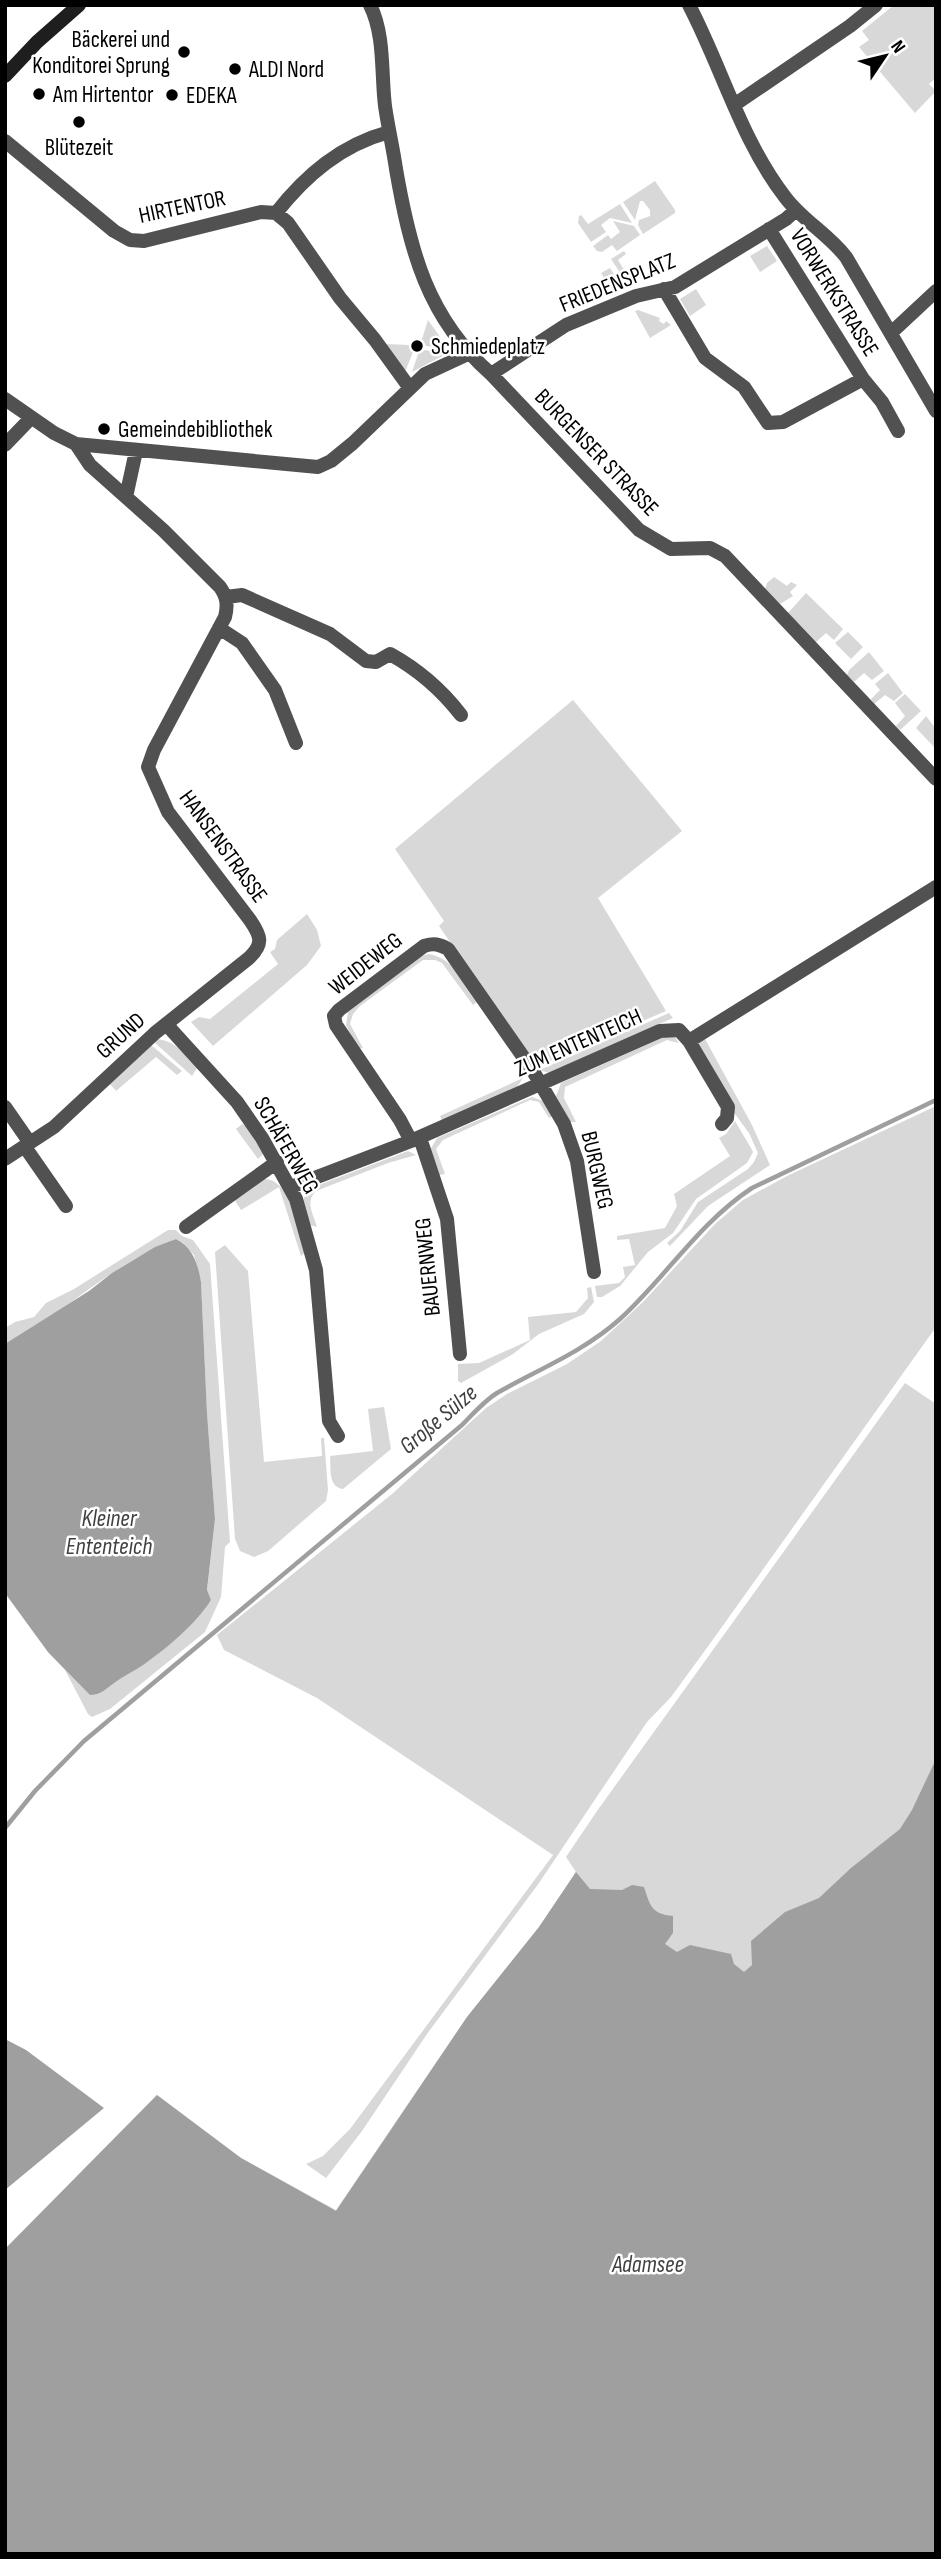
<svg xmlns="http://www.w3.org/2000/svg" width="941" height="2559" font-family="'Sofia Sans Condensed',sans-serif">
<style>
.green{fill:#d8d8d8}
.water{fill:#9f9f9f}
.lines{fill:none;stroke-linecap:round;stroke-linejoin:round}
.stream{stroke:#9f9f9f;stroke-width:4.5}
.street{stroke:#515151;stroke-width:14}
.secondary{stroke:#1e1e1e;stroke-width:14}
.poi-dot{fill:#000;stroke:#fff;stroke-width:2.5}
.labels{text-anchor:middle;stroke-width:5;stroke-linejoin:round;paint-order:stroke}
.poi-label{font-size:23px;fill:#000;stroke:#fff;text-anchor:start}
.street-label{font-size:23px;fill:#000;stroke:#fff}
.water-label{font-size:24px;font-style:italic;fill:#404040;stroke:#fff}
</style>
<rect width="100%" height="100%" fill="#fff"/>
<path class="green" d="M 894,5 L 936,5 L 936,78 L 929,84 L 936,91 L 915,113 L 859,47 L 869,40 L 862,31 Z
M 655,181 L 675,210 L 675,213 L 643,234 L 638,225 L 639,220 L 650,216 L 650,210 L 643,201 L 640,201 L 635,220 L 623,202 Z
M 620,204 L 632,223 L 610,218 L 601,225 L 606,232 L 591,242 L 578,223 L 579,216 L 581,215 L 588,224 Z
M 613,221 L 634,226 L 640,235 L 617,251 L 612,245 L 602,252 L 597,251 L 593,246 L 608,235 L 611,239 L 620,232 Z
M 767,246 L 777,261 L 760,272 L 750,256 Z
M 624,251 L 626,254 L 618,260 L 632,283 L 613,292 L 601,273 L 610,268 L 616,277 L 621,274 L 611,259 Z
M 696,289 L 706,305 L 690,316 L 680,299 Z
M 638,310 L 660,318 L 659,321 L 664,324 L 666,321 L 671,325 L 650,338 L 635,311 Z
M 428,320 L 448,348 L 426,346 L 422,339 Z
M 386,344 L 409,345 L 413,352 L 405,372 Z
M 425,350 L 446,354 L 412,372 L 418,354 Z
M 774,577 L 787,586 L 791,582 L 797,585 L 790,592 L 793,596 L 780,604 L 765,589 L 767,583 Z
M 806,593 L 843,629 L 834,640 L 826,633 L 815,643 L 788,613 Z
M 848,632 L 863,647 L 851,659 L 835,643 Z
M 869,652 L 884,671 L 872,680 L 864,673 L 854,682 L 847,675 L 849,670 Z
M 888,673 L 903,693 L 894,701 L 885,695 L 874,704 L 871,699 L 880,690 L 875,684 Z
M 905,694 L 921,711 L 900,730 L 896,726 L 905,716 L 895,703 Z
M 573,700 L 682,831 L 598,898 L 666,1011 L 536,1067 L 439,926 L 444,921 L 395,849 Z
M 926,716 L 936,729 L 936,749 L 916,728 Z
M 307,914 L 317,930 L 321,946 L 307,965 L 213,1046 L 191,1022 L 199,1017 L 210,1019 L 278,964 L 270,952 L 275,949 L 277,940 Z
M 428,954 C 453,957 464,983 477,1002 L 473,1005 L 442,963 L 435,960 L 423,960 L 360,1006 L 353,1014 L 350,1024 L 363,1048 L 358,1049 L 346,1025 L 348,1012 L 420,957 Z
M 669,1013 L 673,1018 L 549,1073 L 540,1070 Z
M 666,1036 L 675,1037 L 679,1043 L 667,1040 L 565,1087 L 564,1098 L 576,1122 L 569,1122 L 556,1096 L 561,1083 Z
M 704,1037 L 752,1125 L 770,1165 L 708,1206 L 670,1246 L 667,1243 L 680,1231 L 698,1202 L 748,1169 L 754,1162 L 758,1153 L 749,1133 L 735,1114 L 696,1045 Z
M 158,1039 C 176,1042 186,1054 197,1068 L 192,1076 L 154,1042 Z
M 151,1045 L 182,1071 L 177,1075 L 156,1057 L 116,1091 L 110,1084 Z
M 523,1078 L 517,1087 L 442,1121 L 440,1116 Z
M 532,1097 L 543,1101 L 553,1116 L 549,1118 L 539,1102 L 530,1100 L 443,1140 L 436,1149 L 445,1174 L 439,1175 L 430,1150 L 437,1138 Z
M 936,1106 L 936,1327 L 709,1645 L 671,1697 L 647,1722 L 539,1883 L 427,2034 L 362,2131 L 326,2178 L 306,2164 L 323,2156 L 350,2129 L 553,1855 L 317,1698 L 224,1650 L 217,1635 L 392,1494 L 486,1408 L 507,1394 L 567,1364 L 601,1341 L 643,1302 L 715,1224 L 743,1200 L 787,1176 Z
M 735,1121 L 751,1148 L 753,1152 L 747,1163 L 696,1199 L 673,1233 L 648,1252 L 620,1286 L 602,1297 L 597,1297 L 595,1286 L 619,1283 L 625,1277 L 623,1267 L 635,1265 L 629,1239 L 617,1240 L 617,1236 L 665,1228 L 677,1206 L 674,1194 L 730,1156 L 719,1138 L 726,1134 Z
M 242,1124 L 246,1126 L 264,1153 L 258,1159 L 236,1129 Z
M 408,1151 L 416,1155 L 388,1163 L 316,1191 C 305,1201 313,1214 317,1227 L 310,1225 C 305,1211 298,1199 311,1188 Z
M 265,1179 C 291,1180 300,1232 306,1252 L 301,1256 L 279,1187 L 241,1210 L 234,1199 Z
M 168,1230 L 176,1230 L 182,1236 L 193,1240 L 210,1264 L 230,1542 L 225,1547 L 221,1597 L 205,1632 L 110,1709 L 92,1717 L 88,1714 L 65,1670 L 48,1652 L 5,1593 L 181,1634 L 208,1604 L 211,1600 L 207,1591 L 215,1519 L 207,1413 L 201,1282 L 194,1255 L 182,1242 L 176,1239 C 114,1264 57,1313 5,1355 L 5,1328 L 15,1322 L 34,1317 L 46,1303 L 74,1289 Z
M 225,1245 L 248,1271 L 264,1462 L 322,1456 L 321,1438 L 324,1438 L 328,1490 L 326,1501 L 268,1551 L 254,1557 L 240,1551 L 235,1539 L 215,1252 Z
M 591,1287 L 594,1302 L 584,1314 L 539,1334 L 513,1354 L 461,1383 L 458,1381 L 458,1364 L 479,1363 L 530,1340 L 528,1317 L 576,1312 L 588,1298 L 587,1288 Z
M 905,1383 L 936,1404 L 936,1809 L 931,1835 L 5,2554 L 5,2249 L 157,2095 L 241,2158 L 336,2210 L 467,2017 L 539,1927 L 576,1872 L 566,1857 L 597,1811 Z
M 384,1407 L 391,1449 L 343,1489 C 328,1487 331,1469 330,1456 L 373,1451 L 368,1409 Z"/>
<path class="water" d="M 176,1239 C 193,1247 198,1265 201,1282 L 207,1413 L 215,1519 L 207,1590 L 211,1600 C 195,1625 167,1648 143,1665 C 133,1672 123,1676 114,1683 C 104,1690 103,1694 90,1695 L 48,1652 L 5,1593 L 5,1344 L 89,1291 L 112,1273 L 155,1247 Z
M 936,1759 L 936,2554 L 5,2554 L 5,2249 L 157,2095 L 241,2158 L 336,2211 L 467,2017 L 539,1927 L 576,1872 L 590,1889 L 622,1890 L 632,1885 L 644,1887 C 650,1905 651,1914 673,1916 L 673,1933 L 665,1944 L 677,1952 L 690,1945 L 731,1954 L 734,1964 L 744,1972 L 752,1965 L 751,1941 L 785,1912 L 819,1898 L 851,1868 L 900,1829 L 912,1810 Z
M 5,2039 L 26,2050 L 104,2108 L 5,2190 Z"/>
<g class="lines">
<path class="stream" d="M 5,1828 L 35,1791 L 84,1741 L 462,1425 C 473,1414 484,1401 497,1393 C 539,1369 583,1352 620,1319 C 666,1277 699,1223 752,1188 L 936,1100"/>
<path class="street" d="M 370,5 C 385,35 381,73 385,106 C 388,127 393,148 396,169 C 410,250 427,318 491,374 L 639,530 L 671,549 L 710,548 L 725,556 L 936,779
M 689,5 C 722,68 741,140 785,197 C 802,220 827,233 846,257 L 936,411
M 734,105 L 850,26 L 876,5
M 5,141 L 114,231 L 130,240 L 144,241 L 261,212 L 276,213 L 288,223 L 340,298 L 375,340 L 409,387
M 276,213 C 306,175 341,145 389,132
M 664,289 L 705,358 L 744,387 L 768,423 L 783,422 L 863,379 L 769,229
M 892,332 L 936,291
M 491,374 L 566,325 L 636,296 L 675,287 L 786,219 L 796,210
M 863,379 L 882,402 L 898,431
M 5,399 L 54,433 L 76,444 L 318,467 L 331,461 L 353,443 L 425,374 L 468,354
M 5,445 L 31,418
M 126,497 L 136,451
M 226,597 L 242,595 L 330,634 L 366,661 L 376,662 L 390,654 C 419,670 441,689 461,715
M 219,628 L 242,643 L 275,690 L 296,743
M 166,1024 L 237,1102 L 262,1138 L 296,1199 L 316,1270 L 329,1421 L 338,1436
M 689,1041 L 728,1107 L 727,1118 L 722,1124
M 5,1107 L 30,1143
M 420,1138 L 447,1219 L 460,1354
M 411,1141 L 400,1120 L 336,1025 L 334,1016 L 339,1010 L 424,946 C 434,943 439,944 448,949 L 533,1071 L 564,1124 L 577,1161 L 594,1272
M 25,1147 L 66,1206
M 5,1159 L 54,1127 L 155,1033 L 249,958 C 264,944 261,936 250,920 L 168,812 L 148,767 L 154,750 L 225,617 C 228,605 227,597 220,587 L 163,530 L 90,465 L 76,444
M 291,1187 L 411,1141 L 660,1031 L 679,1030 L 689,1041 L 936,887
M 186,1227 L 277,1162"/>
<path class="secondary" d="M 5,76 L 37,42 L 79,5"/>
</g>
<g class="poi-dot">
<circle cx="184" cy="52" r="7"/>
<circle cx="235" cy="69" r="7"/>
<circle cx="39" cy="94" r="7"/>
<circle cx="172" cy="95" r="7"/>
<circle cx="79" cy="122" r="7"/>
<circle cx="417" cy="346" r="7"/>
<circle cx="104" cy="429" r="7"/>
</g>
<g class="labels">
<g class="poi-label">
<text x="170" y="47" text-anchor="end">Bäckerei und<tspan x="170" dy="26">Konditorei Sprung</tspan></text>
<text x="249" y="77">ALDI Nord</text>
<text x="53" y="102">Am Hirtentor</text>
<text x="186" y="103">EDEKA</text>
<text x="79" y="155" text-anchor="middle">Blütezeit</text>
<text x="431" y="354">Schmiedeplatz</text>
<text x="118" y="437">Gemeindebibliothek</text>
</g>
<g class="street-label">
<text transform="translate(182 206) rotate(-12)" y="8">HIRTENTOR</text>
<text transform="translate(617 282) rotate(-22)" y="8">FRIEDENSPLATZ</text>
<text transform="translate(835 292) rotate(58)" y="8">VORWERKSTRASSE</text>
<text transform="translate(597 452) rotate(46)" y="8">BURGENSER STRASSE</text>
<text transform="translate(224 846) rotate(54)" y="8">HANSENSTRASSE</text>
<text transform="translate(365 963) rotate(-38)" y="8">WEIDEWEG</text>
<text transform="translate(120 1035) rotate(-42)" y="8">GRUND</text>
<text transform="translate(578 1042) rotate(-24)" y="8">ZUM ENTENTEICH</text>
<text transform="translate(287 1145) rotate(60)" y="8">SCHÄFERWEG</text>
<text transform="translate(598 1170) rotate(77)" y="8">BURGWEG</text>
<text transform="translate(427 1267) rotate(-96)" y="8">BAUERNWEG</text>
</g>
<g class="water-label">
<text transform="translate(438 1419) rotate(-40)" y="8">Große Sülze</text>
<text x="109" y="1526">Kleiner<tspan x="109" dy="28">Ententeich</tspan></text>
<text x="648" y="2272">Adamsee</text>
</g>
</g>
<rect width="941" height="2559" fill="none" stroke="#000000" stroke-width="14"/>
<g transform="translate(885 56) rotate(55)" stroke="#ffffff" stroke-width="5" paint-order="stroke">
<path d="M0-5L12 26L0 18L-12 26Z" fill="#000000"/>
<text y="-10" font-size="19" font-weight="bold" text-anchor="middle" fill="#000000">N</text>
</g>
</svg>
